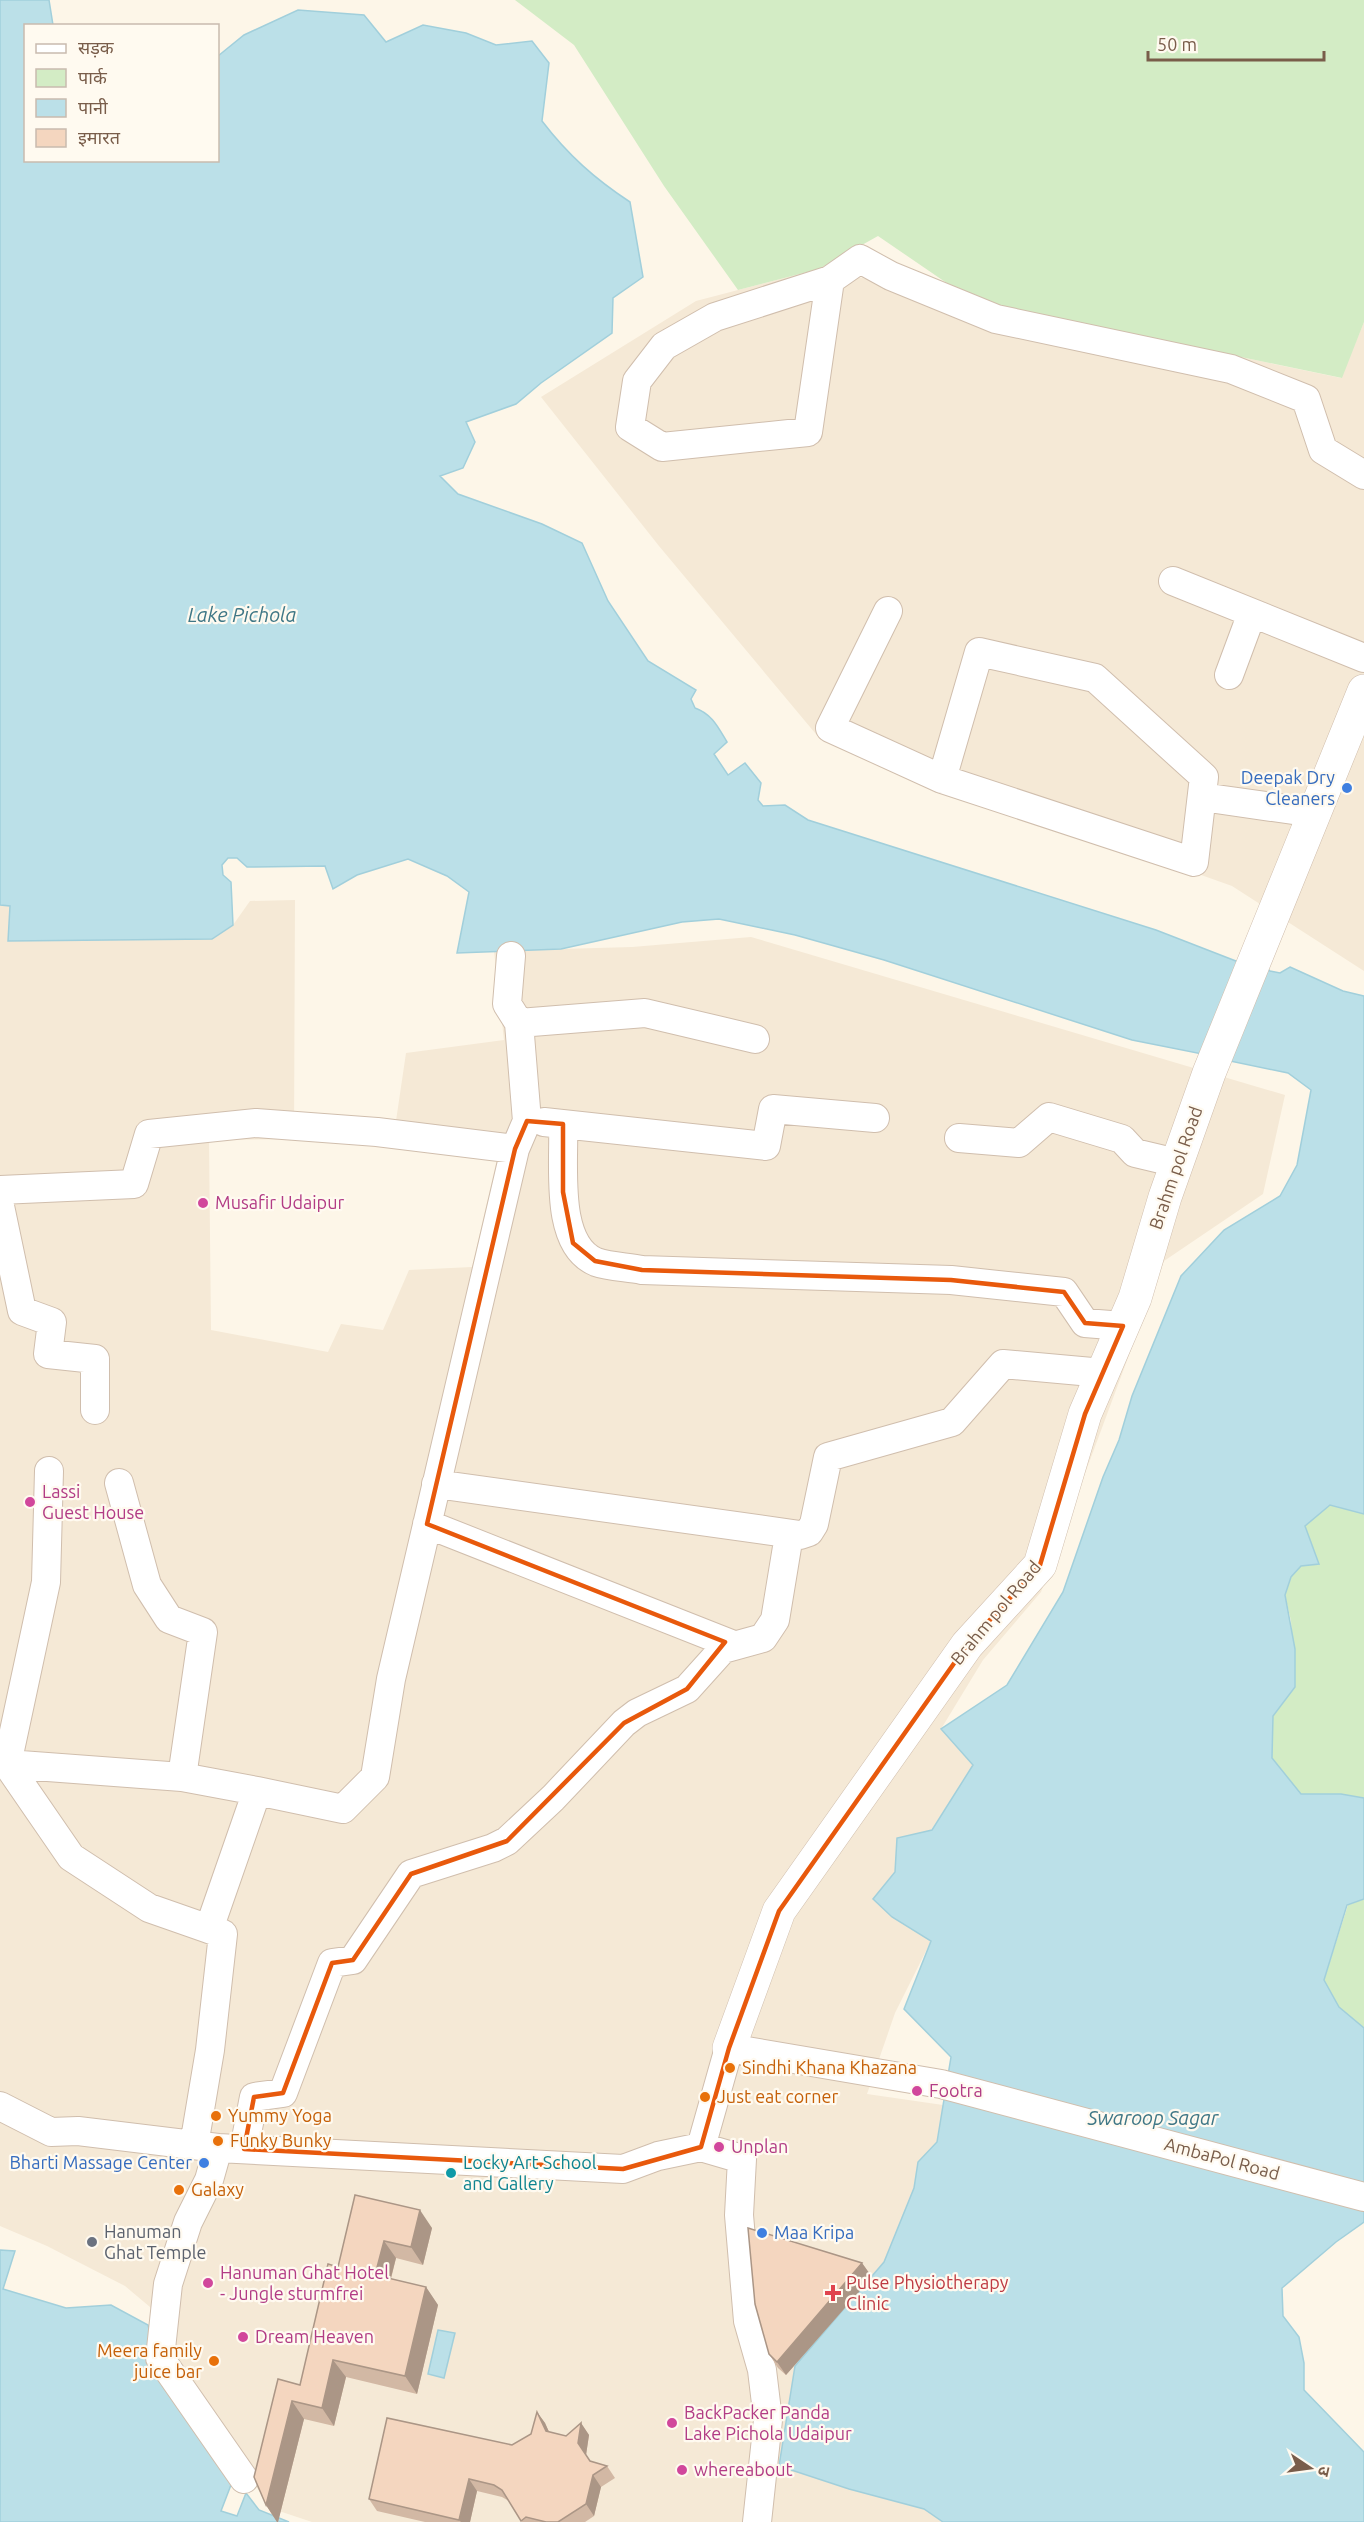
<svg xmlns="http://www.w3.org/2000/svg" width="1364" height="2522" font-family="Ubuntu,'Noto Sans Devanagari',sans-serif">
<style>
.residential{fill:#f5e9d6}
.green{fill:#d3ecc5}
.water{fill:#bbe0e8;stroke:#a1cfdb;stroke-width:1.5}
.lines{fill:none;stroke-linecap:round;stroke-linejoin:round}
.minor-casing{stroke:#d0bead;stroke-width:30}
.tertiary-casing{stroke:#d0bead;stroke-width:34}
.minor{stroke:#fff;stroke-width:28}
.tertiary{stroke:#fff;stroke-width:33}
.wall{fill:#d2b8a4}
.shaded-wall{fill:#ab9686}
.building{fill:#f4d6bf;stroke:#ab9686;stroke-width:1.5}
.marked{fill:none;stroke:#e8590c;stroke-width:4.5;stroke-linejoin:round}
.shop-dot{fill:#3f7fe0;stroke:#fffaf0;stroke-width:2}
.hotel-dot{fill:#d1479c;stroke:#fffaf0;stroke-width:2}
.food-dot{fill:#e8710a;stroke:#fffaf0;stroke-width:2}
.culture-dot{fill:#0f9aa8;stroke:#fffaf0;stroke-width:2}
.worship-dot{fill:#6b7280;stroke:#fffaf0;stroke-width:2}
.health-dot{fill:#e0444e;stroke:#fffaf0;stroke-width:2}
.labels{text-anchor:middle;stroke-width:4.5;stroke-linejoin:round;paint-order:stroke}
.shop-label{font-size:18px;fill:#366cbe;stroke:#fffaf0;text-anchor:end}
.street-label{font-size:18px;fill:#795d4a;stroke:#fffaf0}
.hotel-label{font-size:18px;fill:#b23c85;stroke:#fffaf0;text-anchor:start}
.food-label{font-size:18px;fill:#c56008;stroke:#fffaf0;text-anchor:start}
.culture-label{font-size:18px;fill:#0d838f;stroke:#fffaf0;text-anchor:start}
.worship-label{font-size:18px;fill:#5b616d;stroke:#fffaf0;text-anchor:start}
.health-label{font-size:18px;fill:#be3a42;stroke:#fffaf0;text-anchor:start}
.water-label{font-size:20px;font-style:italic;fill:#3f7786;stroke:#fffaf0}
</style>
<rect width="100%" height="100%" fill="#fdf6e8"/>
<path class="residential" d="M 819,269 L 1341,378 L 1364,322 L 1364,971 L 1232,886 L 820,739 L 659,546 L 541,397 L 696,301 Z
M 295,900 L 294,1139 L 209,1140 L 211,1330 L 328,1352 L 341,1324 L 383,1330 L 409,1270 L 472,1267 L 497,1159 L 392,1148 L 406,1053 L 504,1040 L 494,951 L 632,947 L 751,937 L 1285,1095 L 1263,1194 L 1164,1261 L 1041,1592 L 983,1660 L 941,1729 L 974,1765 L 931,1830 L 897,1839 L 895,1872 L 873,1899 L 892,1917 L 931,1941 L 895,2013 L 867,2094 L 943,2105 L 937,2142 L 918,2162 L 914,2188 L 884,2262 L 795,2366 L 849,2489 L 924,2509 L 943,2522 L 312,2522 L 270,2508 L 195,2392 L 150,2307 L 125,2286 L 47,2246 L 0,2226 L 0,905 L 10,906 L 9,941 L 212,939 L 233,925 L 250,901 Z"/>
<path class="green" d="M 515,0 L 1364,0 L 1364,322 L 1342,378 L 973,301 L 878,236 L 819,269 L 738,290 L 664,186 L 574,45 Z
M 1330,1505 L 1364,1514 L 1364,1798 L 1341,1794 L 1301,1794 L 1272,1758 L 1273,1716 L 1295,1687 L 1291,1621 L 1285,1595 L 1291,1577 L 1301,1566 L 1319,1564 L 1305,1526 Z
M 1364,1899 L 1364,2028 L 1339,2007 L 1324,1980 L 1348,1905 Z"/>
<path class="water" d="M 0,0 L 49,0 L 53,25 L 26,26 L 26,160 L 218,160 L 218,56 L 244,35 L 298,10 L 364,15 L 386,42 L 423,25 L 466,33 L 496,45 L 532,41 L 549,63 L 542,121 C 568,155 595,179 630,202 L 643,277 L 613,298 L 612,333 L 541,383 L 516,404 L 466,422 L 475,442 L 463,468 L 440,476 L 458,494 L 542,524 L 582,543 L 608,601 L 648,661 L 696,690 L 691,699 L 695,708 C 712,714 718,727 727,742 L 714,754 L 728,775 L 745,763 L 761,783 L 758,800 L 763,806 L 785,805 L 808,820 L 1156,930 L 1241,963 L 1202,1054 L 1132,1040 L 884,960 L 795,935 L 719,919 L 682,922 L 561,949 L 457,953 L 469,892 L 447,876 L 408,859 L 357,875 L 333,889 L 325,866 L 247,867 L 237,858 L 228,858 L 222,865 L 223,875 L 231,882 L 233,925 L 212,939 L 8,941 L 10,906 L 0,905 Z
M 1290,967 L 1343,991 L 1364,996 L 1364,1514 L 1330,1505 L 1305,1526 L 1319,1564 L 1301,1566 L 1291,1577 L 1285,1595 L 1295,1649 L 1295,1687 L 1273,1716 L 1272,1758 L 1301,1794 L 1341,1794 L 1364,1798 L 1364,1899 L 1347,1905 L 1324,1980 L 1339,2007 L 1364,2028 L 1364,2222 L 1336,2242 L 1282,2288 L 1283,2316 L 1299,2337 L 1304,2363 L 1304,2390 L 1364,2452 L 1364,2522 L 943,2522 L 924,2509 L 849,2489 L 779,2466 L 795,2366 L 884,2262 L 914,2188 L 918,2162 L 937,2142 L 951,2057 L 904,2009 L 931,1941 L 892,1917 L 873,1899 L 895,1872 L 897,1838 L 932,1830 L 973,1765 L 941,1729 L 1007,1685 L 1063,1592 L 1103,1477 L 1119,1440 L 1132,1396 L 1181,1276 L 1224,1230 L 1280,1196 L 1297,1165 L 1311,1090 L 1288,1073 L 1230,1061 L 1267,968 L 1270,971 L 1280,973 Z
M 0,2250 L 15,2251 L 3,2289 L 66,2308 L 111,2305 L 148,2325 L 157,2361 L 234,2477 L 221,2511 L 237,2516 L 246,2493 L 259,2510 L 289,2522 L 0,2522 Z
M 438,2330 L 455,2333 L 444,2378 L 428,2374 Z"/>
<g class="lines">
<defs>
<path id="minor" d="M 830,280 L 808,432 L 662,447 L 630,427 L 637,381 L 664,346 L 715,317 L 830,280 L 860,259 L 891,276 L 996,319 L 1231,369 L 1306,399 L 1323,450 L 1364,475
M 1173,581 L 1364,658
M 888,611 L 830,728 L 942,779
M 979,652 L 1095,678 L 1204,777 L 1194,862 L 942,779 Z
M 1229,675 L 1252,613
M 1202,797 L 1314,813
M 519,1023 L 645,1013 L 755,1039
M 544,1122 L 766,1146 L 773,1109 L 875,1118
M 563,1124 C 565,1162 553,1244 596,1262 C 610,1267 628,1267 642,1270 L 951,1280 L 1064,1292 L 1085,1323 L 1123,1326
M 959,1138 L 1019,1143 L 1049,1117 L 1122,1139 L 1135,1153 L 1177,1163
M 0,1190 L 134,1184 L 149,1134 L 256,1123 L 377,1132 L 515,1149
M 0,1206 L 22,1311 L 52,1322 L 48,1354 L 95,1359 L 95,1410
M 49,1471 L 46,1582 L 7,1764 L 182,1777
M 119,1483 L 147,1585 L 169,1619 L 203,1632 L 182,1777 L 257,1791 L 209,1929 L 223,1934 L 210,2050 L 194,2145
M 436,1484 L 800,1535 L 809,1532 L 814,1524 L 828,1457 L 952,1422 L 1003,1364 L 1103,1373
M 427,1524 L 731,1644
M 0,1762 L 7,1764 L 71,1857 L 149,1908 L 209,1929
M 257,1791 L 343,1809 L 375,1777 L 391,1679 L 515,1149 L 527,1121 L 519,1023 L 507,1004 L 511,956
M 0,2106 L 51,2132 L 78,2131 L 218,2148 L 623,2169 L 658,2156 L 701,2147 L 742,2159 L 739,2215 L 748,2321 L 762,2370 L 768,2420 L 757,2522
M 701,2147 L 729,2048 L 941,2084 L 1364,2197
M 218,2148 L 209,2180 L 188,2222 L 168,2284 L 160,2358 L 244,2479
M 244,2149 L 254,2097 L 283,2093 L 332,1963 L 353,1960 L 411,1874 L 493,1848 L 507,1841 L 553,1798 L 624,1723 L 637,1713 L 687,1689 L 723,1649 L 763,1638 L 775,1620 L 789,1535"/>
<path id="tertiary" d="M 729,2048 L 779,1911 L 967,1645 L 1040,1565 L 1085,1414 L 1135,1298 L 1165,1197 L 1209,1073 L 1364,691"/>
</defs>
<use href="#minor" class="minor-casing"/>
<use href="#tertiary" class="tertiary-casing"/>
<use href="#minor" class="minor"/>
<use href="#tertiary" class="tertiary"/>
</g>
<path class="wall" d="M 355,2195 L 432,2228 L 423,2265 L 396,2258 L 391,2279 L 426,2287 L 438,2305 L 417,2394 L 346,2377 L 334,2426 L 304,2419 L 278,2522 L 277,2522 L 266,2505 L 254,2477 L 300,2385 L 338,2267 Z
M 862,2263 L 872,2277 L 786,2375 L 778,2368 L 769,2354 Z
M 537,2412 L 545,2423 L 549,2432 L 566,2436 L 581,2423 L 589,2435 L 586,2455 L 590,2461 L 607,2466 L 615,2478 L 601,2487 L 594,2516 L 585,2522 L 522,2522 L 509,2501 L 502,2497 L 477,2491 L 470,2522 L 425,2522 L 377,2511 L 369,2499 L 512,2445 L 531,2434 Z"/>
<path class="shaded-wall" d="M 420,2210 L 432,2228 L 423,2265 L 411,2247 Z
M 384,2241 L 396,2258 L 387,2293 L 375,2275 Z
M 862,2263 L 872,2277 L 786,2375 L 777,2362 Z
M 426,2287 L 438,2305 L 417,2394 L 405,2376 Z
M 333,2360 L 346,2377 L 334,2426 L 322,2408 Z
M 292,2401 L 304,2419 L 278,2522 L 277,2522 L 266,2505 Z
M 537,2412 L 545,2423 L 554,2443 L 546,2431 Z
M 581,2423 L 589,2435 L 586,2455 L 598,2473 L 578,2443 Z
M 593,2475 L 601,2487 L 594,2516 L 586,2504 Z
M 469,2479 L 477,2491 L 470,2522 L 461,2522 L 459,2520 Z"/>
<path class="building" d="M 355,2195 L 420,2210 L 411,2247 L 384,2241 L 375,2275 L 426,2287 L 405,2376 L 333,2360 L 322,2408 L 292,2401 L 266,2505 L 254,2477 L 278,2379 L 300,2385 L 328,2264 L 338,2267 Z
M 748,2228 L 862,2263 L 777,2362 L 769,2354 L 755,2304 Z
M 537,2412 L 546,2431 L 566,2436 L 581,2423 L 578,2443 L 590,2461 L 607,2466 L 593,2475 L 586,2504 L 558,2522 L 546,2522 L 526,2517 L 521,2521 L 502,2490 L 494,2485 L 469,2479 L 459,2520 L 369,2499 L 387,2418 L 512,2445 L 531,2434 Z"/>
<path class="marked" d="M 527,1121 L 563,1124 L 563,1192 L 573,1243 L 595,1261 L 642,1270 L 951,1280 L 1064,1292 L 1085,1323 L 1123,1326 L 1085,1414 L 1040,1565 L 967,1645 L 779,1911 L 729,2048 L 701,2147 L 623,2169 L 244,2149 L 254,2097 L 283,2093 L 332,1963 L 353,1960 L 411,1874 L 507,1841 L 624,1723 L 687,1689 L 725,1642 L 427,1524 L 515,1149 Z"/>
<g class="shop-dot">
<circle cx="1347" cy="788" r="6"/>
<circle cx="204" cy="2163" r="6"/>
<circle cx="762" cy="2233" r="6"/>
</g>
<g class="hotel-dot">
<circle cx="203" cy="1203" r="6"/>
<circle cx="30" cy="1502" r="6"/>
<circle cx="917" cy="2091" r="6"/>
<circle cx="719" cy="2147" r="6"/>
<circle cx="208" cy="2283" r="6"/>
<circle cx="243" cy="2337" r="6"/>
<circle cx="672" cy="2423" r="6"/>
<circle cx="682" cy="2470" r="6"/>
</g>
<g class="food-dot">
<circle cx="730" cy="2068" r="6"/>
<circle cx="705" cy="2097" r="6"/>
<circle cx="216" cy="2116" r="6"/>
<circle cx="218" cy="2141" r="6"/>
<circle cx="179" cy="2190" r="6"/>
<circle cx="214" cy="2361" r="6"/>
</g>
<circle class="culture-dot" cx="451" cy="2173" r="6"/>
<circle class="worship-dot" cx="92" cy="2242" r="6"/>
<path class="health-dot" d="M830 2284h6v6h6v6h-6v6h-6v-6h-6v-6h6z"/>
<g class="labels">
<g class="shop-label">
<text x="1335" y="784">Deepak Dry<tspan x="1335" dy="21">Cleaners</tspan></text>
<text x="192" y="2169">Bharti Massage Center</text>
<text x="774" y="2239" text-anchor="start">Maa Kripa</text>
</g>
<g class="street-label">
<text transform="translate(1176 1168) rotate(-71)" y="6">Brahm pol Road</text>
<text transform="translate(996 1613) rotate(-50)" y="6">Brahm pol Road</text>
<text transform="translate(1222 2159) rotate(15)" y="6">AmbaPol Road</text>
</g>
<g class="hotel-label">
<text x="215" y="1209">Musafir Udaipur</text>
<text x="42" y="1498">Lassi<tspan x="42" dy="21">Guest House</tspan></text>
<text x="929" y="2097">Footra</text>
<text x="731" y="2153">Unplan</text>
<text x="220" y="2279">Hanuman Ghat Hotel<tspan x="220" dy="21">- Jungle sturmfrei</tspan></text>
<text x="255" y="2343">Dream Heaven</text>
<text x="684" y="2419">BackPacker Panda<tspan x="684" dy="21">Lake Pichola Udaipur</tspan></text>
<text x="694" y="2476">whereabout</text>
</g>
<g class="food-label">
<text x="742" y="2074">Sindhi Khana Khazana</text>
<text x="717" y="2103">Just eat corner</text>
<text x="228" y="2122">Yummy Yoga</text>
<text x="230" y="2147">Funky Bunky</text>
<text x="191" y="2196">Galaxy</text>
<text x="202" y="2357" text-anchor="end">Meera family<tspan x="202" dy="21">juice bar</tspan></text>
</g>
<g class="culture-label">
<text x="463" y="2169">Locky Art School<tspan x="463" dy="21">and Gallery</tspan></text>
</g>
<g class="worship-label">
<text x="104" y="2238">Hanuman<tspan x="104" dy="21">Ghat Temple</tspan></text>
</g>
<g class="health-label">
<text x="846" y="2289">Pulse Physiotherapy<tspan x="846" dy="21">Clinic</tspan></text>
</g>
<g class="water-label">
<text x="242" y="622">Lake Pichola</text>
<text x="1153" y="2125">Swaroop Sagar</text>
</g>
</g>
<rect x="24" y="24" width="195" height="138" fill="#fffaf0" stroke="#c9bbae" stroke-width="1.5"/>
<rect x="36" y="44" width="30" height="9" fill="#ffffff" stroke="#c9bbae" stroke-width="1.5"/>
<text x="78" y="54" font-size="18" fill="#795d4a">सड़क</text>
<rect x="36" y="69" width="30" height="18" fill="#d3ecc5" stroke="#c9bbae" stroke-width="1.5"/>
<text x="78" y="84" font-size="18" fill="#795d4a">पार्क</text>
<rect x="36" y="99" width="30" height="18" fill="#bbe0e8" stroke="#c9bbae" stroke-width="1.5"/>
<text x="78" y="114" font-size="18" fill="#795d4a">पानी</text>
<rect x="36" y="129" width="30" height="18" fill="#f4d6bf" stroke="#c9bbae" stroke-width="1.5"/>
<text x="78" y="144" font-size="18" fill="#795d4a">इमारत</text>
<g transform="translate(1310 2468) rotate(103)" stroke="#fffaf0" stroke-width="4.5" paint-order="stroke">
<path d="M0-4.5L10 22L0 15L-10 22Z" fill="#795d4a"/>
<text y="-9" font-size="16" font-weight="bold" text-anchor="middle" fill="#795d4a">उ</text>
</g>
<path d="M1148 51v9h176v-9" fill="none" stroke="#795d4a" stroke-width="3"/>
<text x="1157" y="51" font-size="18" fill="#795d4a" stroke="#fffaf0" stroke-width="4.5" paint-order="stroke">50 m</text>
</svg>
